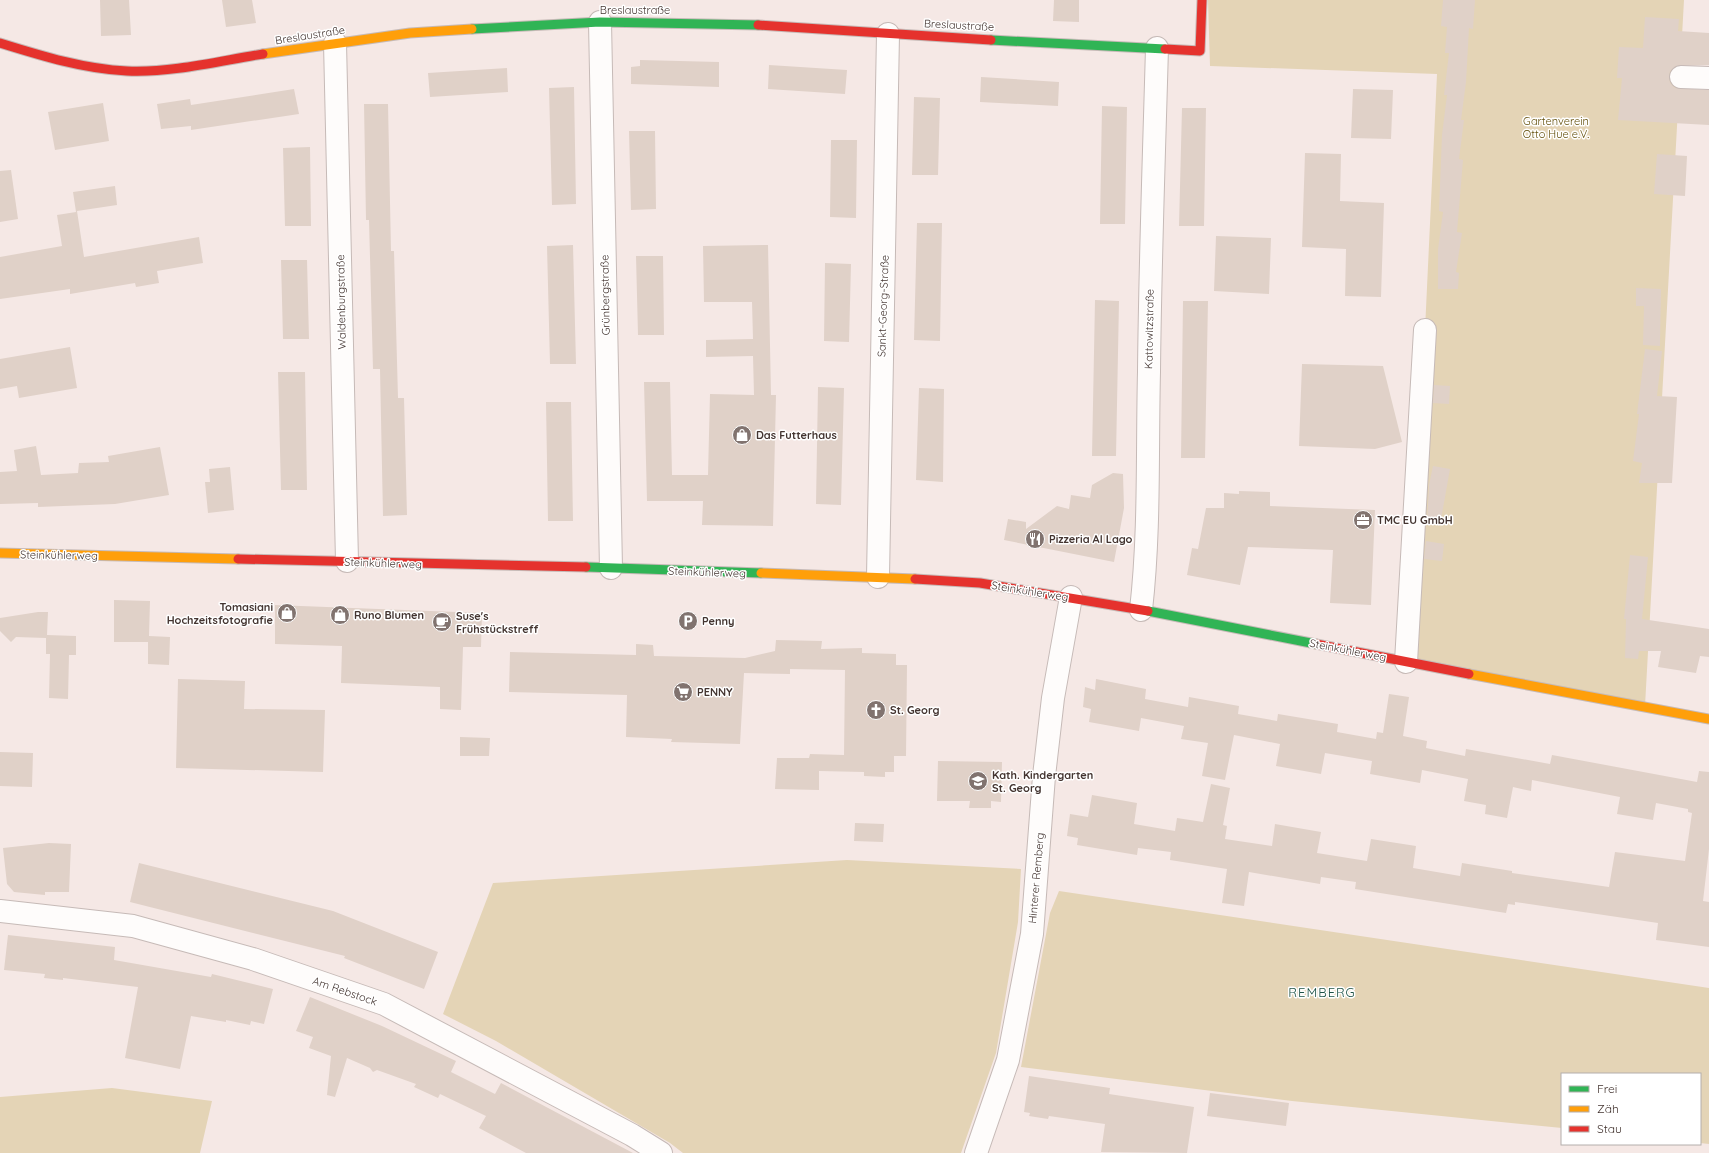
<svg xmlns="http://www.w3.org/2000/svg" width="1709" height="1153" font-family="Quicksand,sans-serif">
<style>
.green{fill:#e4d4b6}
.building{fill:#e0d1c8}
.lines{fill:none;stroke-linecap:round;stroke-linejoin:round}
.street-casing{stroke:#c6bab7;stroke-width:24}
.fast-casing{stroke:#c6bab7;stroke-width:11}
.slow-casing{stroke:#c6bab7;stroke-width:11}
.jam-casing{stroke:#c6bab7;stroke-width:11}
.street{stroke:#fefcfb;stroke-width:22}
.fast{stroke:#30b455;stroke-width:9}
.slow{stroke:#ff9f0a;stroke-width:9}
.jam{stroke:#e5322d;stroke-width:9}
.labels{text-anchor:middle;stroke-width:3;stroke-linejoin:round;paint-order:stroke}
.street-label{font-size:11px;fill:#433430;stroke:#fff}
.park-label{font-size:11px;fill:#634f0b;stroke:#fff}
.poi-label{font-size:11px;font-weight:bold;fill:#433430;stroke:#fff;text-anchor:start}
.quarter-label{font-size:13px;letter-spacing:1px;fill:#1c5144;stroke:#fff}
</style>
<rect width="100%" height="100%" fill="#f5e8e5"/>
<path class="green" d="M 1208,0 L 1684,0 L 1645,706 L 1406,662 L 1425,330 L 1437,74 L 1210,66 Z
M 847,860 L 1021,869 L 1018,922 L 996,1053 L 961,1153 L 683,1153 L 670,1143 L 496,1041 L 443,1014 L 493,883 Z
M 1059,891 L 1709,988 L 1709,1144 L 1700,1143 L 1700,1074 L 1562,1074 L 1562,1128 L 1292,1101 L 1021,1067 L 1050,913 Z
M 112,1088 L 212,1101 L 200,1153 L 0,1153 L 0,1097 Z"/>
<path class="building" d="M 100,0 L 129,0 L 131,35 L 101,36 Z
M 222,0 L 252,0 L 256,23 L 226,27 Z
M 1054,0 L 1079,0 L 1079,22 L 1053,21 Z
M 1443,0 L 1475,0 L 1473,29 L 1469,28 L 1466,82 L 1461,120 L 1464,120 L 1459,159 L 1463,160 L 1457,232 L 1462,233 L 1456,272 L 1459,273 L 1458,289 L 1438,289 L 1438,249 L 1443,212 L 1439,211 L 1442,135 L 1447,95 L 1444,95 L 1449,53 L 1445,53 L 1447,27 L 1441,26 Z
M 1645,17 L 1679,19 L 1678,31 L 1709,33 L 1709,65 L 1676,66 L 1670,71 L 1669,77 L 1670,83 L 1675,88 L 1709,90 L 1709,125 L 1618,120 L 1622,78 L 1617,78 L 1619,47 L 1643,48 Z
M 640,60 L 719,62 L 719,87 L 631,84 L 631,67 L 640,66 Z
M 769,65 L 847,70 L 845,94 L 768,89 Z
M 507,68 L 508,92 L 430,97 L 428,73 Z
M 981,77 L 1059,82 L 1058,106 L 980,102 Z
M 574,87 L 576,204 L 552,205 L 549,88 Z
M 294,89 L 299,114 L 191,130 L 191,126 L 161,129 L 157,104 L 190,99 L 191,105 Z
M 1353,89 L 1393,90 L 1391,139 L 1351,138 Z
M 914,97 L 940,98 L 938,175 L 912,175 Z
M 103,103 L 109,141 L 55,150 L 48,112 Z
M 364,104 L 388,104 L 391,251 L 394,251 L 398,398 L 404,398 L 407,515 L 383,516 L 380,369 L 373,369 L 369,220 L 366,220 Z
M 1102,106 L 1127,107 L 1125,224 L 1100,224 Z
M 1182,108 L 1206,108 L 1204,226 L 1179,226 Z
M 629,131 L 655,131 L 656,209 L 631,210 Z
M 831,140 L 857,140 L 856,218 L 830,217 Z
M 310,147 L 311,226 L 285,226 L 283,148 Z
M 1305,153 L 1341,154 L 1340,201 L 1384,203 L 1381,297 L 1345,296 L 1346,249 L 1302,247 Z
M 1657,154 L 1687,156 L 1685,196 L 1654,194 Z
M 11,170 L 18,219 L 0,222 L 0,171 Z
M 115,186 L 117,205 L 77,211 L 84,257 L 199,237 L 203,263 L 157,271 L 159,283 L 136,287 L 135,283 L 70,294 L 70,289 L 0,299 L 0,257 L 62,246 L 57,215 L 76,212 L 73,192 Z
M 917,223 L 942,223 L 940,341 L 914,340 Z
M 1216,236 L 1271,238 L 1269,294 L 1214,291 Z
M 573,245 L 576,364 L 550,364 L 547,246 Z
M 768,245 L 771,395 L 776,395 L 773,526 L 702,525 L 703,501 L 647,501 L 644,382 L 670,382 L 672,475 L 708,475 L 710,394 L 754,395 L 753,356 L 706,357 L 706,340 L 753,339 L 752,302 L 704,302 L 703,246 Z
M 636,256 L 663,256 L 664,335 L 638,335 Z
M 281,260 L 307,260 L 309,339 L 283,339 Z
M 825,263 L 851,264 L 849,342 L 824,341 Z
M 1636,288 L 1661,289 L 1660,346 L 1643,345 L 1644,306 L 1636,306 Z
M 1095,300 L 1119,301 L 1116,456 L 1092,456 Z
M 1183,301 L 1208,301 L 1205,458 L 1181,458 Z
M 70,347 L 77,388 L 19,398 L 17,386 L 0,389 L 0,359 Z
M 1645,349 L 1662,351 L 1657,396 L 1677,397 L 1672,483 L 1639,483 L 1642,463 L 1633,461 L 1639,414 L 1637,414 Z
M 1302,364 L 1383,366 L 1402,442 L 1375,449 L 1299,446 Z
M 278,372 L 305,372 L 307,490 L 281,490 Z
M 1434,385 L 1450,386 L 1449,404 L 1433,403 Z
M 818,387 L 844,388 L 841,505 L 816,504 Z
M 919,388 L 944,389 L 943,482 L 916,480 Z
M 546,402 L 571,402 L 573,521 L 548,521 Z
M 36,446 L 41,475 L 78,473 L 79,463 L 109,462 L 108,456 L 160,447 L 169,495 L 115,504 L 38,507 L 38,503 L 0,504 L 0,472 L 17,471 L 14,450 Z
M 1433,466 L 1450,469 L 1440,525 L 1427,524 L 1429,485 Z
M 230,467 L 234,510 L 208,513 L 205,482 L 210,482 L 209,469 Z
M 1113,473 L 1123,474 L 1124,508 L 1114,562 L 1004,540 L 1008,519 L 1026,522 L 1026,529 L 1057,506 L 1069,509 L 1071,495 L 1090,498 L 1092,485 Z
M 1239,491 L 1270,492 L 1270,506 L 1375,510 L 1371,605 L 1330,603 L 1333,550 L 1248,547 L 1240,585 L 1187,575 L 1192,548 L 1198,549 L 1206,508 L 1224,508 L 1224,493 L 1239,494 Z
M 1426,541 L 1444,544 L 1442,561 L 1424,559 Z
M 1630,555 L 1648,557 L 1642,619 L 1709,629 L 1709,657 L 1700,656 L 1696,673 L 1658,667 L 1661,651 L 1639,651 L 1638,659 L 1625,658 L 1626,619 L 1624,619 Z
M 114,600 L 150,601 L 149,636 L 170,637 L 169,665 L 148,664 L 148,642 L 114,642 Z
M 275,605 L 482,613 L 481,647 L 463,647 L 461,710 L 440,709 L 440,687 L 341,683 L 342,646 L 275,644 Z
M 38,612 L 48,612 L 47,635 L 76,636 L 76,655 L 69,655 L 68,699 L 49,698 L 50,654 L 46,654 L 46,638 L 16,637 L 11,642 L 0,631 L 0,618 Z
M 776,640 L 822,641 L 821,649 L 862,648 L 862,653 L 896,654 L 896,665 L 907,665 L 906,756 L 894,756 L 894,772 L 885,772 L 885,777 L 864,776 L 864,772 L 819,771 L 819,790 L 775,789 L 777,758 L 809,758 L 810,754 L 844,755 L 845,670 L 790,669 L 790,674 L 744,673 L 740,744 L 671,742 L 672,739 L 626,737 L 627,695 L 509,692 L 510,652 L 636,655 L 636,644 L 653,645 L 654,656 L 745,658 L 775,651 Z
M 178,679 L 245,681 L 244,709 L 325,710 L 323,772 L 176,768 Z
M 1096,679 L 1146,689 L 1145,699 L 1188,707 L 1189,697 L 1239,706 L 1238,714 L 1277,721 L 1278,714 L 1338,724 L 1337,732 L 1376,739 L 1377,732 L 1383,733 L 1389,694 L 1409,697 L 1403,736 L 1427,741 L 1426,748 L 1465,756 L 1466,749 L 1550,764 L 1552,755 L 1697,782 L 1699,771 L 1709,772 L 1709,849 L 1703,901 L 1709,902 L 1709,947 L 1656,940 L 1658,923 L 1515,902 L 1515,905 L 1508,904 L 1506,913 L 1355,889 L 1356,882 L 1321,877 L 1320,884 L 1249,872 L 1244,906 L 1222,903 L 1227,869 L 1170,860 L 1171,852 L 1138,848 L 1137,855 L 1077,845 L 1078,838 L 1067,836 L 1070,814 L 1088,817 L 1092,795 L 1137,803 L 1134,824 L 1175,831 L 1177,818 L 1203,822 L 1211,784 L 1230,788 L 1223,825 L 1227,826 L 1225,839 L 1272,846 L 1275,824 L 1321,832 L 1317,853 L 1367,861 L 1371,839 L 1416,846 L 1413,868 L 1460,876 L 1462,863 L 1512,871 L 1512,873 L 1609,887 L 1615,852 L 1685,861 L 1692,813 L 1688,812 L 1688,809 L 1656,803 L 1653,820 L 1617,814 L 1620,797 L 1532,780 L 1531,791 L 1513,787 L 1507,818 L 1485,814 L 1486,805 L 1464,801 L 1468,779 L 1422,770 L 1420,783 L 1370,774 L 1372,761 L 1325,753 L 1321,774 L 1276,766 L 1280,744 L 1234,735 L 1225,780 L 1202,776 L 1208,743 L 1181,739 L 1184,726 L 1141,718 L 1139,731 L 1089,722 L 1091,709 L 1083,707 L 1085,687 L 1095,690 Z
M 460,737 L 490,738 L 489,756 L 460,756 Z
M 0,752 L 33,753 L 32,787 L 0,786 Z
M 938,761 L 1002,762 L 1001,802 L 991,801 L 991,808 L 969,808 L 970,801 L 937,801 Z
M 855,823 L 884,824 L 883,842 L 854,841 Z
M 49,843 L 71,844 L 69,892 L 45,892 L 45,895 L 14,892 L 7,884 L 3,848 Z
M 139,863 L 333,911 L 438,952 L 424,989 L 344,958 L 345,956 L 130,902 Z
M 8,935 L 115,947 L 114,960 L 211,977 L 212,974 L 273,989 L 264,1024 L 251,1021 L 250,1025 L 226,1020 L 226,1022 L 191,1016 L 180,1069 L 125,1058 L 138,987 L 63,978 L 63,980 L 44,978 L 45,974 L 4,970 Z
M 310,997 L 382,1026 L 456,1061 L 451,1072 L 495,1094 L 501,1083 L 633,1153 L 526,1153 L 479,1128 L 486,1116 L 440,1094 L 438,1098 L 414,1087 L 416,1084 L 377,1070 L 373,1072 L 370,1068 L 347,1058 L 335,1097 L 327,1095 L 331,1056 L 309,1048 L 313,1037 L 296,1031 Z
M 1029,1076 L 1110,1088 L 1109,1094 L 1194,1107 L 1187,1153 L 1101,1152 L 1105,1124 L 1049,1116 L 1048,1119 L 1029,1116 L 1030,1113 L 1024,1112 Z
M 1210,1093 L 1289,1103 L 1286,1126 L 1207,1116 Z"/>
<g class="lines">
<defs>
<path id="street" d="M 600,22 L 611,568
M 335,43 L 347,561
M 1681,77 L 1709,78
M 878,577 L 888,34
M 1141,610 C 1150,531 1147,451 1149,372 C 1150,264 1154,156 1157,48
M 1406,662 L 1425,330
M 0,911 L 133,926 L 253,959 L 384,1004 L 632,1135 L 661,1153
M 976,1153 L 1008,1060 L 1032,934 L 1044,776 L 1053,698 L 1071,597"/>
<path id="fast" d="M 472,29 L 600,22 L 758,25
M 991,40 L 1165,49
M 586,567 L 761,573
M 1148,611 L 1316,644"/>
<path id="slow" d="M 263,54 L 410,33 L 472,29
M 0,553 L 238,559
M 761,573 L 915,579
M 1469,674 L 1709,719"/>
<path id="jam" d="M 758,25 L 991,40
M 0,43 C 42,56 84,69 127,71 C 172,73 219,61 263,54
M 1165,49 L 1200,51 L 1202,0
M 238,559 L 586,567
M 915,579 L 980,583 L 1148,611
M 1316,644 L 1469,674"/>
</defs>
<use href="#street" class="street-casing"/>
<use href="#fast" class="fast-casing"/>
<use href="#slow" class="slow-casing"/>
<use href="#jam" class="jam-casing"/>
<use href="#street" class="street"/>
<use href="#fast" class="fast"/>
<use href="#slow" class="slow"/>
<use href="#jam" class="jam"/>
</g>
<defs>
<symbol id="shop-disc" viewBox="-11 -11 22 22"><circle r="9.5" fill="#81736f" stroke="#fff"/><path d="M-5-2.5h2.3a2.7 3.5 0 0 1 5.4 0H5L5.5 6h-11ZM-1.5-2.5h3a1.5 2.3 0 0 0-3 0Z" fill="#fff"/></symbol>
<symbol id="office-disc" viewBox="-11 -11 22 22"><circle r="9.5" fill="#81736f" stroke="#fff"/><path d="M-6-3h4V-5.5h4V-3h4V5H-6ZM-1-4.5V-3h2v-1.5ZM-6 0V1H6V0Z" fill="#fff"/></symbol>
<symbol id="restaurant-disc" viewBox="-11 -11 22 22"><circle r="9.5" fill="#81736f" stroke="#fff"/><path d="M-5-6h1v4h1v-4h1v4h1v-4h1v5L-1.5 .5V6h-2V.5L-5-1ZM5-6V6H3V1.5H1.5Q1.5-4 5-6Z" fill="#fff"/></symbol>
<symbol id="parking-disc" viewBox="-11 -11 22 22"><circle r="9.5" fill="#81736f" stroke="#fff"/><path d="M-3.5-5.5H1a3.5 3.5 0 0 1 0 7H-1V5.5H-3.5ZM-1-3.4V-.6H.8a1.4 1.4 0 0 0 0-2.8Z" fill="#fff"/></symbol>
<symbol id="cafe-disc" viewBox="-11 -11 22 22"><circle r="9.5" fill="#81736f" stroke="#fff"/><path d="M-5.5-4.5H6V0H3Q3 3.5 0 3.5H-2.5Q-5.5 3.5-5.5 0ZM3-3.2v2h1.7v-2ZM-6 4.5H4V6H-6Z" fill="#fff"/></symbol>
<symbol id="supermarket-disc" viewBox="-11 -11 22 22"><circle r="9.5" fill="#81736f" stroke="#fff"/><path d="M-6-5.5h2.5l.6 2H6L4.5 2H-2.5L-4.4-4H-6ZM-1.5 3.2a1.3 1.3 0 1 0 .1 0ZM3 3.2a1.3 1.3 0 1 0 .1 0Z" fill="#fff"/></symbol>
<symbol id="church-disc" viewBox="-11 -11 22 22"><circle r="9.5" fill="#81736f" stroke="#fff"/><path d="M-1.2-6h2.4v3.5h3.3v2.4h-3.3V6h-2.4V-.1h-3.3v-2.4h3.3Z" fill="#fff"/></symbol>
<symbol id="school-disc" viewBox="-11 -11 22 22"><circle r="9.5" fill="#81736f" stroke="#fff"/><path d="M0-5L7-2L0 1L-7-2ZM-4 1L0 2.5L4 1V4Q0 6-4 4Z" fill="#fff"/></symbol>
</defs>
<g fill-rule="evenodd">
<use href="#shop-disc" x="731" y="424" width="22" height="22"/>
<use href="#office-disc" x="1352" y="509" width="22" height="22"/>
<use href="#restaurant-disc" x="1024" y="528" width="22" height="22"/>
<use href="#shop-disc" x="276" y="602" width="22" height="22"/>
<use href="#shop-disc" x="329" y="604" width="22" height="22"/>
<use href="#parking-disc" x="677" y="610" width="22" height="22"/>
<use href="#cafe-disc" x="431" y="611" width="22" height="22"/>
<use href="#supermarket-disc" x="672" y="681" width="22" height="22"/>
<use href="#church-disc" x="865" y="699" width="22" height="22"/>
<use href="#school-disc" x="967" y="770" width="22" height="22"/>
</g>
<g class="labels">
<g class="street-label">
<text x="635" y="14">Breslaustraße</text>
<text transform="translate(959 25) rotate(3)" y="4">Breslaustraße</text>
<text transform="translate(310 35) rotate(-9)" y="4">Breslaustraße</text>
<text transform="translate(605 295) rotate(-91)" y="4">Grünbergstraße</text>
<text transform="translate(341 302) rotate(-91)" y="4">Waldenburgstraße</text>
<text transform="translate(883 306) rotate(-88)" y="4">Sankt-Georg-Straße</text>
<text transform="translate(1149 329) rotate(-89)" y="4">Kattowitzstraße</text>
<text transform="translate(59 555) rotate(1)" y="4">Steinkühlerweg</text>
<text transform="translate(383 563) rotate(2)" y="4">Steinkühlerweg</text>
<text transform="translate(707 572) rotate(2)" y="4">Steinkühlerweg</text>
<text transform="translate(1030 591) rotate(9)" y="4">Steinkühlerweg</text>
<text transform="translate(1348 650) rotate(11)" y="4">Steinkühlerweg</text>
<text transform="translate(1036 878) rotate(-85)" y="4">Hinterer Remberg</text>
<text transform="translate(345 991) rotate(19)" y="4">Am Rebstock</text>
</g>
<g class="park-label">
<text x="1556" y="125">Gartenverein<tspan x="1556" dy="13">Otto Hue e.V.</tspan></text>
</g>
<g class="poi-label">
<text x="756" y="439">Das Futterhaus</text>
<text x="1377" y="524">TMC EU GmbH</text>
<text x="1049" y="543">Pizzeria Al Lago</text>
<text x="273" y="611" text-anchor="end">Tomasiani<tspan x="273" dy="13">Hochzeitsfotografie</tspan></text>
<text x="354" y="619">Runo Blumen</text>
<text x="456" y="620">Suse's<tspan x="456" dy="13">Frühstückstreff</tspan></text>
<text x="702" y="625">Penny</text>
<text x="697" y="696">PENNY</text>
<text x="890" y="714">St. Georg</text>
<text x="992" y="779">Kath. Kindergarten<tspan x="992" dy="13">St. Georg</tspan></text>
</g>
<g class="quarter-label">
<text x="1322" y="997">REMBERG</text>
</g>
</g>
<rect x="1561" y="1073" width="140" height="72" fill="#ffffff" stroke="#b4aeac"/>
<rect x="1569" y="1086" width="20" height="6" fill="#30b455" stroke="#b4aeac"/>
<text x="1597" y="1093" font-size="12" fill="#433430">Frei</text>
<rect x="1569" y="1106" width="20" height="6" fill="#ff9f0a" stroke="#b4aeac"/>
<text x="1597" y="1113" font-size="12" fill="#433430">Zäh</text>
<rect x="1569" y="1126" width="20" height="6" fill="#e5322d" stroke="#b4aeac"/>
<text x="1597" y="1133" font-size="12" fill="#433430">Stau</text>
</svg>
